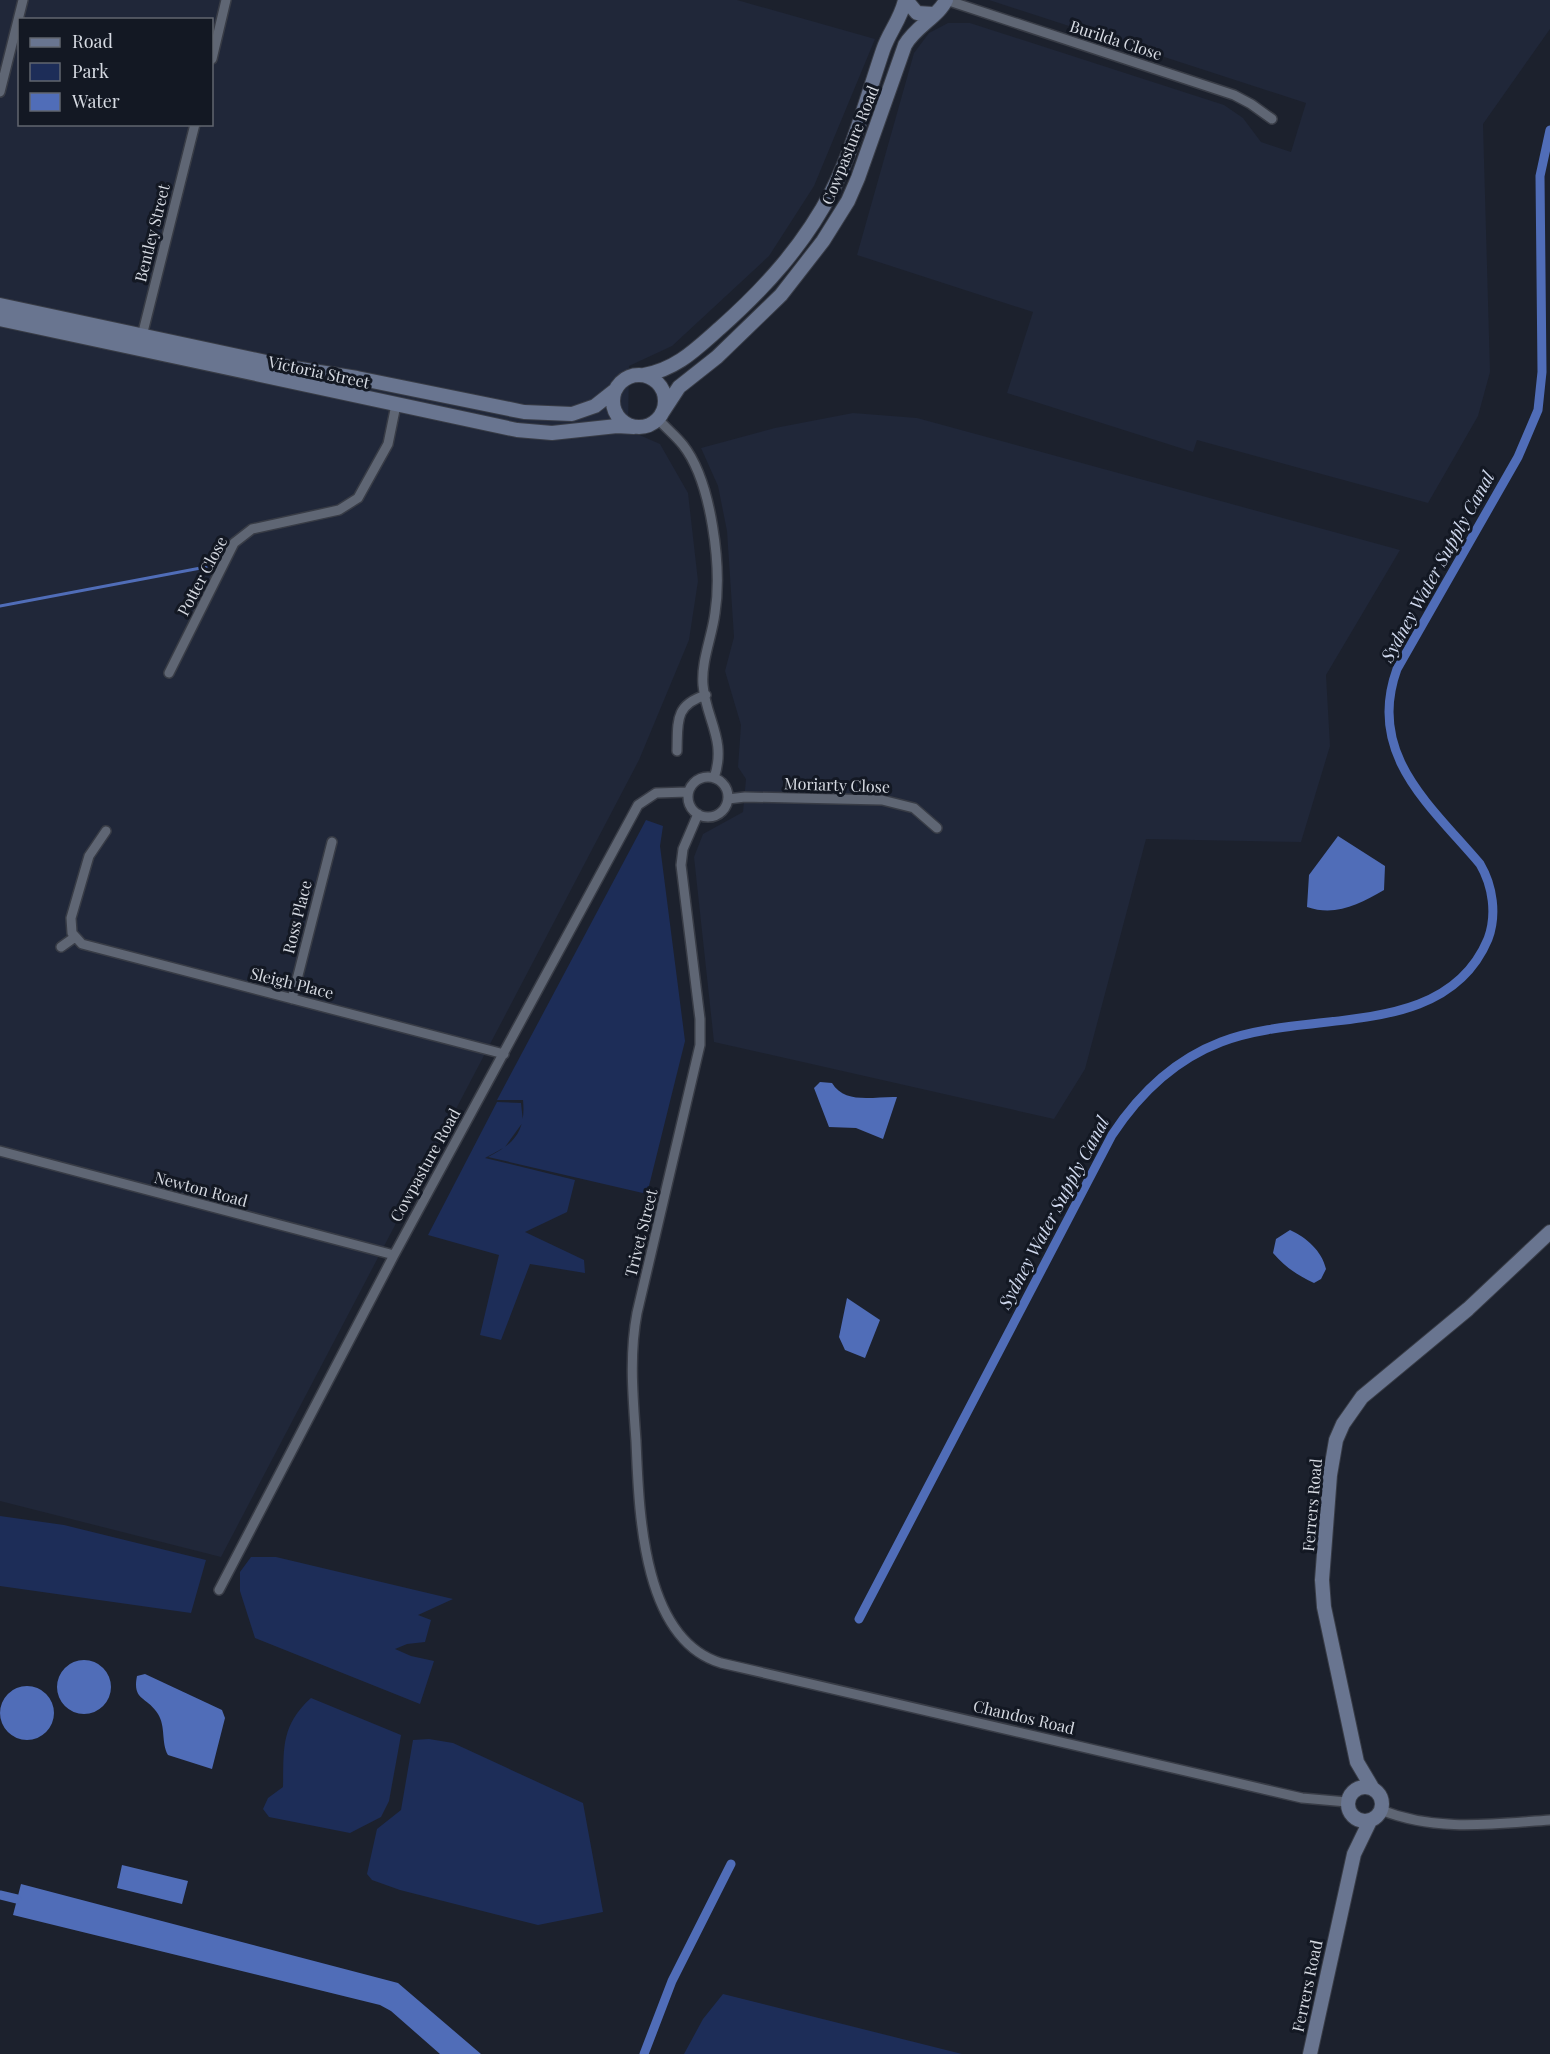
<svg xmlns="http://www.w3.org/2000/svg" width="1550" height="2054" font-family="'Playfair Display',serif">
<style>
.built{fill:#202739;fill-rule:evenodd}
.green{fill:#1d2d58}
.water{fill:#506db8}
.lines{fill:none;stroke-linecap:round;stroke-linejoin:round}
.stream{stroke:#506db8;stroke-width:3}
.canal{stroke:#506db8;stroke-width:9}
.street-casing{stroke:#383c46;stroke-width:12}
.secondary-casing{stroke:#383c46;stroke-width:16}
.street{stroke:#5f6674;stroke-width:9}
.secondary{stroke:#697590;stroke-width:14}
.labels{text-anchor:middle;stroke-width:6;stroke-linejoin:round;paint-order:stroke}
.street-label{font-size:16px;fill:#d6dae2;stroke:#131823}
.water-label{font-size:18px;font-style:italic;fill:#cfd8ed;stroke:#131823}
</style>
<rect width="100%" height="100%" fill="#1c212d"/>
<path class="built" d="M 0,0 L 737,0 L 875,39 L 814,186 L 769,256 L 672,346 L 629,366 L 628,430 L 660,444 L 688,493 L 698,581 L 689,640 L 639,760 L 221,1557 L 0,1501 ZM 20,20 L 212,20 L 212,124 L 20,124 Z
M 989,0 L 1550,0 L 1550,29 L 1483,124 L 1490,372 L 1478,416 L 1428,503 L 1197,440 L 1193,452 L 1007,393 L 1033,312 L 857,255 L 914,53 L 929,33 L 948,23 L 970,23 L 1224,105 L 1243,118 L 1261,142 L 1291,152 L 1306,103 Z
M 853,413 L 917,418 L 1400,550 L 1326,675 L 1330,746 L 1301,842 L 1146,839 L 1085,1069 L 1054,1119 L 714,1042 L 694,857 L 703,834 L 743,812 L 746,779 L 738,767 L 741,725 L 725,671 L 734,637 L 727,531 L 718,486 L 701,448 L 775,428 Z"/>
<path class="green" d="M 646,820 L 663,826 L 660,846 L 685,1041 L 647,1194 L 488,1157 C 515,1144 526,1130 523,1100 L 497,1100 Z
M 497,1102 L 521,1103 L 523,1122 L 505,1147 L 485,1158 L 575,1180 L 567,1212 L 525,1232 L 584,1260 L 585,1273 L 530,1264 L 501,1340 L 480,1335 L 499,1255 L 428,1235 Z
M 0,1516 L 64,1525 L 206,1560 L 191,1613 L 0,1586 Z
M 251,1557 L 276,1557 L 453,1599 L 418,1615 L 431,1620 L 425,1642 L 407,1644 L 395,1649 L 411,1656 L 434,1661 L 420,1704 L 255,1638 L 240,1591 L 240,1572 Z
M 311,1698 L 401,1735 L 389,1801 L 381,1817 L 350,1833 L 269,1817 L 263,1809 L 268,1798 L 283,1787 C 284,1750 280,1726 311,1698 Z
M 429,1739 L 453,1743 L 583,1803 L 603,1912 L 538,1925 L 400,1890 L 372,1880 L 367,1874 L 377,1829 L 401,1810 L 413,1740 Z
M 723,1994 L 962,2054 L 684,2054 L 703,2019 Z"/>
<path class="water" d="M 1338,836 L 1385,866 L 1384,890 C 1359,904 1336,917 1307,907 L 1309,875 Z
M 820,1082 L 832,1083 C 845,1105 875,1096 897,1097 L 883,1139 L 856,1128 L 829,1127 L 814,1088 Z
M 1290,1230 C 1306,1237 1322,1251 1326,1269 L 1321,1279 L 1314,1283 C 1297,1275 1285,1267 1273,1253 L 1276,1239 Z
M 847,1298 L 880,1320 L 865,1358 L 845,1350 L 839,1337 Z
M57 1687a27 27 0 1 1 54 0a27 27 0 1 1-54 0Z
M 145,1674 L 222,1710 L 225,1718 L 212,1769 L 168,1755 C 161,1743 166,1727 158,1714 C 147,1696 132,1701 137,1676 Z
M0 1713a27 27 0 1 1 54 0a27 27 0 1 1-54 0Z
M 122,1865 L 188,1881 L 182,1904 L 117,1888 Z
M 21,1884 L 398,1983 L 481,2054 L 440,2054 L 391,2011 L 380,2005 L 13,1915 Z"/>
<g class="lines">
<path class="stream" d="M 0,606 L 206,567"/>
<path class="canal" d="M 859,1619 L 1112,1135 C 1139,1094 1174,1060 1221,1042 C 1308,1008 1445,1042 1488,939 C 1497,915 1493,886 1480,864 C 1430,805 1366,754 1397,669 L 1518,457 L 1538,410 L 1542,372 L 1540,176 L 1550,130
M 0,1895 L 17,1899
M 644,2054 L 672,1981 L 731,1864"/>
<defs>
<path id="street" d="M 946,0 L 1234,95 L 1251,104 L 1272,119
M 212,59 L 226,0
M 0,92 L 23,0
M 141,340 L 195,124
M 658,419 C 666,428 676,436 683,445 C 712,482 722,568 715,613 C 712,637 701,661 703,685 C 706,720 727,740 714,778
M 169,673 L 234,543 L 252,529 L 339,510 L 358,498 L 388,444 L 396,405
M 677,751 C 678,722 674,705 706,695
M688 797a20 20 0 1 1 40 0a20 20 0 1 1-40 0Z
M 728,799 L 745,797 L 882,800 L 914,808 L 937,828
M 698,814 L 683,849 L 681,865 L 700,1019 L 700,1045 L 637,1313 C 629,1355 633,1398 636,1441 C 639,1508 641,1639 721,1663 L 1302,1798 L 1347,1802
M 106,831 L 89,856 L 71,918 L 72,933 L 82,944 L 504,1054
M 61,947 L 75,937
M 292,999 L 332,842
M 0,1151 L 394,1255
M 219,1590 L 394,1255 L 638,805 L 656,793 L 688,792
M 1381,1810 C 1436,1832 1492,1824 1550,1820"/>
<path id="secondary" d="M 906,0 L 917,13 L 933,14
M 0,305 L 294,368 L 357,378 L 524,412 L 572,414 L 595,406 L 614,391
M 0,319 L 517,430 L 552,433 L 617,426 L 634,427
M613 401a26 26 0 1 1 52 0a26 26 0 1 1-52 0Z
M 644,375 C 677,369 696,349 720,328 C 765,288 804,245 832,191 C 854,147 867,97 883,50 C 889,32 901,19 905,0
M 662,413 L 679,387 L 717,357 L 781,295 L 823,241 L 848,201 L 858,178 L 905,45 C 915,27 939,16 946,0
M1348 1804a17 17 0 1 1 34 0a17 17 0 1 1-34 0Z
M 1373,1789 L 1357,1762 L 1324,1607 L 1322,1580 L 1330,1475 L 1336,1440 L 1343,1424 L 1362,1397 L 1468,1309 L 1550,1232
M 1310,2054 L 1354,1854 L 1370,1821"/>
</defs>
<use href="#street" class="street-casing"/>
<use href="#secondary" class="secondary-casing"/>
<use href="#street" class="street"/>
<use href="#secondary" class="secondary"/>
</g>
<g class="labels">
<g class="street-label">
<text transform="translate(1116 40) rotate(18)" y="6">Burilda Close</text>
<text transform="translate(850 145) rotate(-68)" y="6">Cowpasture Road</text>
<text transform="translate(152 233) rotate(-76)" y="6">Bentley Street</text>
<text transform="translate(319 372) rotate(12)" y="6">Victoria Street</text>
<text transform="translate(202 576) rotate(-62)" y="6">Potter Close</text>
<text transform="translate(837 785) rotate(2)" y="6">Moriarty Close</text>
<text transform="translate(297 917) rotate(-76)" y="6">Ross Place</text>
<text transform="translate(292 983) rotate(14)" y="6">Sleigh Place</text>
<text transform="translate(425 1165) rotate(-61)" y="6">Cowpasture Road</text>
<text transform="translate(201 1189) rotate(15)" y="6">Newton Road</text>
<text transform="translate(641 1233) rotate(-76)" y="6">Trivet Street</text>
<text transform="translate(1312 1505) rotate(-85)" y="6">Ferrers Road</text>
<text transform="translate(1024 1717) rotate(13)" y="6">Chandos Road</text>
<text transform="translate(1307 1986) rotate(-78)" y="6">Ferrers Road</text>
</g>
<g class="water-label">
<text transform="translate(1438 567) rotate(-61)" y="6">Sydney Water Supply Canal</text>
<text transform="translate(1054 1213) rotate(-62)" y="6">Sydney Water Supply Canal</text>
</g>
</g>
<rect x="18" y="18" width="195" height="108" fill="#131823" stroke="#61666f" stroke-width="1.5"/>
<rect x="30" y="38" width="30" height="9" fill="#697590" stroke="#61666f" stroke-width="1.5"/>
<text x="72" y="48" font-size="18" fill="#d6dae2">Road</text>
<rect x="30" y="63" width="30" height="18" fill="#1d2d58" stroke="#61666f" stroke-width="1.5"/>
<text x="72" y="78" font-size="18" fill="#d6dae2">Park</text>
<rect x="30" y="93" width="30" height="18" fill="#506db8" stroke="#61666f" stroke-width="1.5"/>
<text x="72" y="108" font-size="18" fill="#d6dae2">Water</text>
</svg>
